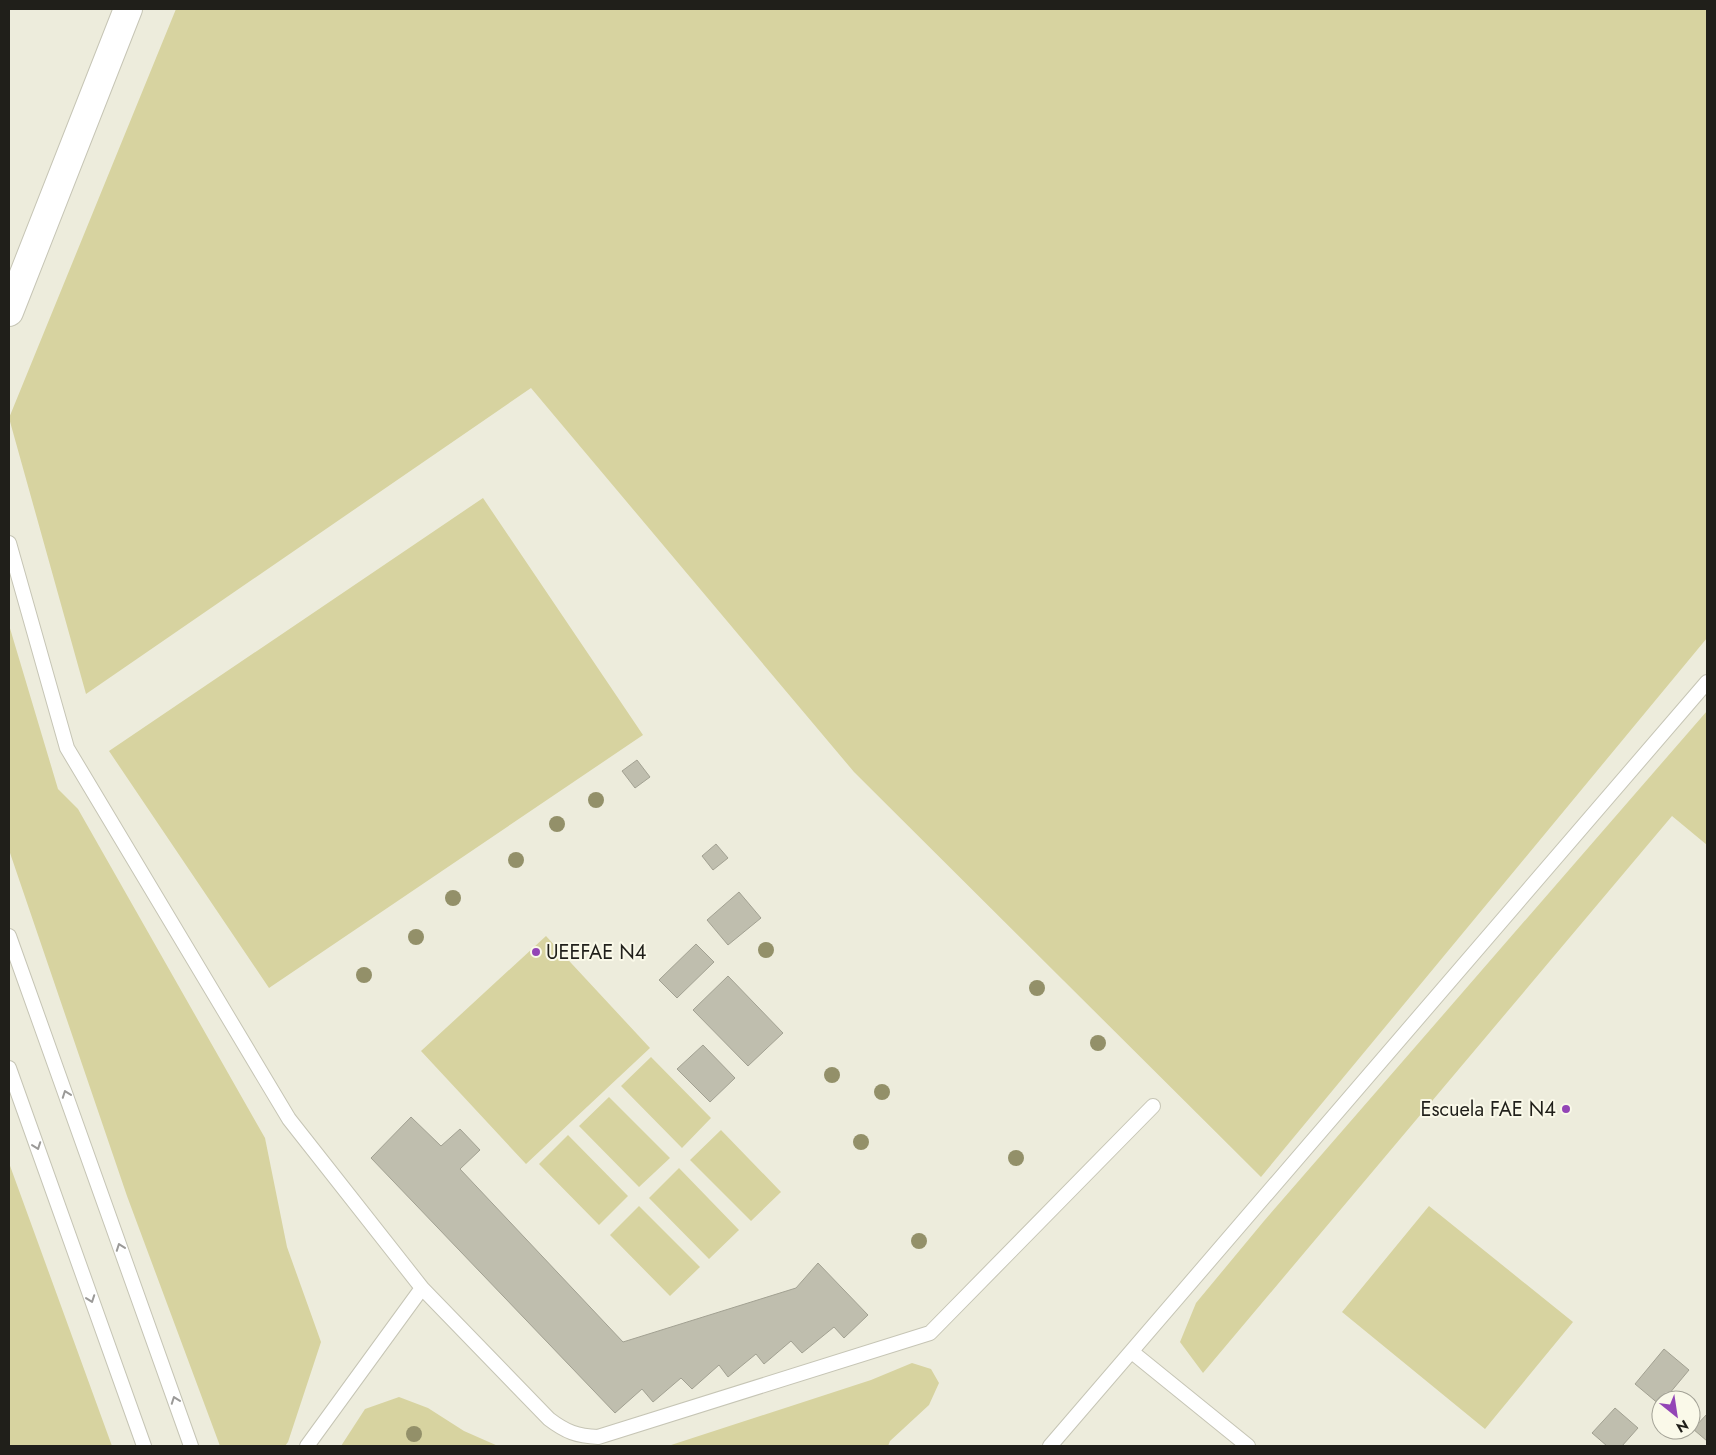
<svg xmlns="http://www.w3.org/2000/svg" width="1716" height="1455" font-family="Jost,sans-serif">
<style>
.green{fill:#d7d3a0}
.building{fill:#bfbeae;stroke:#a2a192}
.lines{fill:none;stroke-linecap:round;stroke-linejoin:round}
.lane-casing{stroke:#c6c5b5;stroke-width:16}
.secondary-casing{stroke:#c6c5b5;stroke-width:30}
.lane{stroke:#fff;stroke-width:14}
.secondary{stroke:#fff;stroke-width:28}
.tree{fill:#939069}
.oneway{stroke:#9b9a98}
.poi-dot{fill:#9345b6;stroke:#faf9e9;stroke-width:2}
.labels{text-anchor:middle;stroke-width:4;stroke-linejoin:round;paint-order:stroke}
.poi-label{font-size:20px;fill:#201f1a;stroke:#faf9e9;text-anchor:start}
</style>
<rect width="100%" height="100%" fill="#edecdc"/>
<path class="green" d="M 176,9 L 1707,9 L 1707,638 L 1261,1177 L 854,772 L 531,388 L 86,694 L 9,418 Z
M 483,498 L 643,735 L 269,988 L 109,751 Z
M 9,625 L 58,789 L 78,809 L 265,1138 L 287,1247 L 321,1342 L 288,1442 L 285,1446 L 220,1446 L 127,1196 L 9,850 Z
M 1707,711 L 1707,845 L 1672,816 L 1203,1373 L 1180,1342 L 1196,1303 L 1264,1221 Z
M 546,936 L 650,1048 L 526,1164 L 421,1051 Z
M 651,1057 L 711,1118 L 682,1148 L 621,1086 Z
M 609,1097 L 670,1158 L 639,1187 L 579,1126 Z
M 721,1130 L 781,1192 L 751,1221 L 690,1160 Z
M 568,1135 L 628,1196 L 599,1225 L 539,1164 Z
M 9,1163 L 112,1446 L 9,1446 Z
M 679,1168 L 739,1230 L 709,1259 L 649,1198 Z
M 639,1206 L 700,1267 L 670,1296 L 610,1235 Z
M 1429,1206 L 1573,1322 L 1485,1429 L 1342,1312 Z
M 912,1363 L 931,1369 L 939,1383 L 929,1405 L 890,1441 L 888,1446 L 668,1446 L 871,1380 Z
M 399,1397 L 428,1408 L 464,1431 L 498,1446 L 341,1446 L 365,1409 Z"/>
<path class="building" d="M 637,760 L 650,777 L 635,788 L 622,771 Z
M 716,844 L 728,858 L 713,870 L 702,856 Z
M 739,892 L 761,918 L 728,945 L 707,920 Z
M 696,944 L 714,962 L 677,998 L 659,980 Z
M 728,976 L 783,1033 L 748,1066 L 693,1010 Z
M 703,1045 L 735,1078 L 710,1102 L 677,1069 Z
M 411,1117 L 441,1146 L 460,1129 L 480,1150 L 460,1169 L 623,1342 L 796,1288 L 818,1263 L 868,1315 L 844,1338 L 834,1327 L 802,1353 L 791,1341 L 764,1364 L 756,1354 L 728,1377 L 719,1365 L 692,1389 L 681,1378 L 653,1402 L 642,1389 L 615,1413 L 371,1158 Z
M 1664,1349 L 1689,1370 L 1664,1400 L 1661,1400 L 1660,1405 L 1635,1384 Z
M 1615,1408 L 1638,1428 L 1622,1446 L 1607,1446 L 1592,1433 Z
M 1707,1414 L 1707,1441 L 1693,1429 Z"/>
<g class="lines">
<defs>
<path id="lane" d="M 9,543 L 67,748 L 289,1119 L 422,1288
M 9,936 L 191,1446
M 9,1068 L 144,1446
M 1132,1352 L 1248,1446
M 307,1446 L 422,1288 L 549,1419 C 566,1432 577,1436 598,1437 L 930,1333 L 1153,1106
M 1050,1446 L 1707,682"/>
<path id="secondary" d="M 9,312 L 128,9"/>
</defs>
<use href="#lane" class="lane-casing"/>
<use href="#secondary" class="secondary-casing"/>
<use href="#lane" class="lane"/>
<use href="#secondary" class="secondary"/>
</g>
<g class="tree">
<circle cx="596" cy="800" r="8"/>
<circle cx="557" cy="824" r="8"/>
<circle cx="516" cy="860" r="8"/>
<circle cx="453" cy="898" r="8"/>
<circle cx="416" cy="937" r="8"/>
<circle cx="766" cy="950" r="8"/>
<circle cx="364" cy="975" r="8"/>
<circle cx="1037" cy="988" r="8"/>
<circle cx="1098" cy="1043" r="8"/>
<circle cx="832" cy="1075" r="8"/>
<circle cx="882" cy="1092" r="8"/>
<circle cx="861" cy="1142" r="8"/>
<circle cx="1016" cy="1158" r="8"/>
<circle cx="919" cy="1241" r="8"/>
<circle cx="414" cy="1434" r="8"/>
</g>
<defs><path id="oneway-chevron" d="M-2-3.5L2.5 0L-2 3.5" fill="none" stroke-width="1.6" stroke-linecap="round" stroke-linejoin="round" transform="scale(1.25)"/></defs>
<g class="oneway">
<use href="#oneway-chevron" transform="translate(66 1094) rotate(-110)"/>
<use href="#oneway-chevron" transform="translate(37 1146) rotate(70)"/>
<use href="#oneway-chevron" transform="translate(120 1247) rotate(-110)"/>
<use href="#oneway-chevron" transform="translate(91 1299) rotate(70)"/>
<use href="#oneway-chevron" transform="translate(175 1400) rotate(-110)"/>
</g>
<g class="poi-dot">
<circle cx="536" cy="952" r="5"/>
<circle cx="1566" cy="1109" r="5"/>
</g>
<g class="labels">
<g class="poi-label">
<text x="546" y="959">UEEFAE N4</text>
<text x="1556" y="1116" text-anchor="end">Escuela FAE N4</text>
</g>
</g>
<rect width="1716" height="1455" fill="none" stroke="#201f1a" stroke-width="20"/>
<g transform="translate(1676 1415) rotate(150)"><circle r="24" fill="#faf9e9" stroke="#a3a296"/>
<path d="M0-4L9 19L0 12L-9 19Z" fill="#9345b6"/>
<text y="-8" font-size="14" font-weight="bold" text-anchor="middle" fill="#201f1a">N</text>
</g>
</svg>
